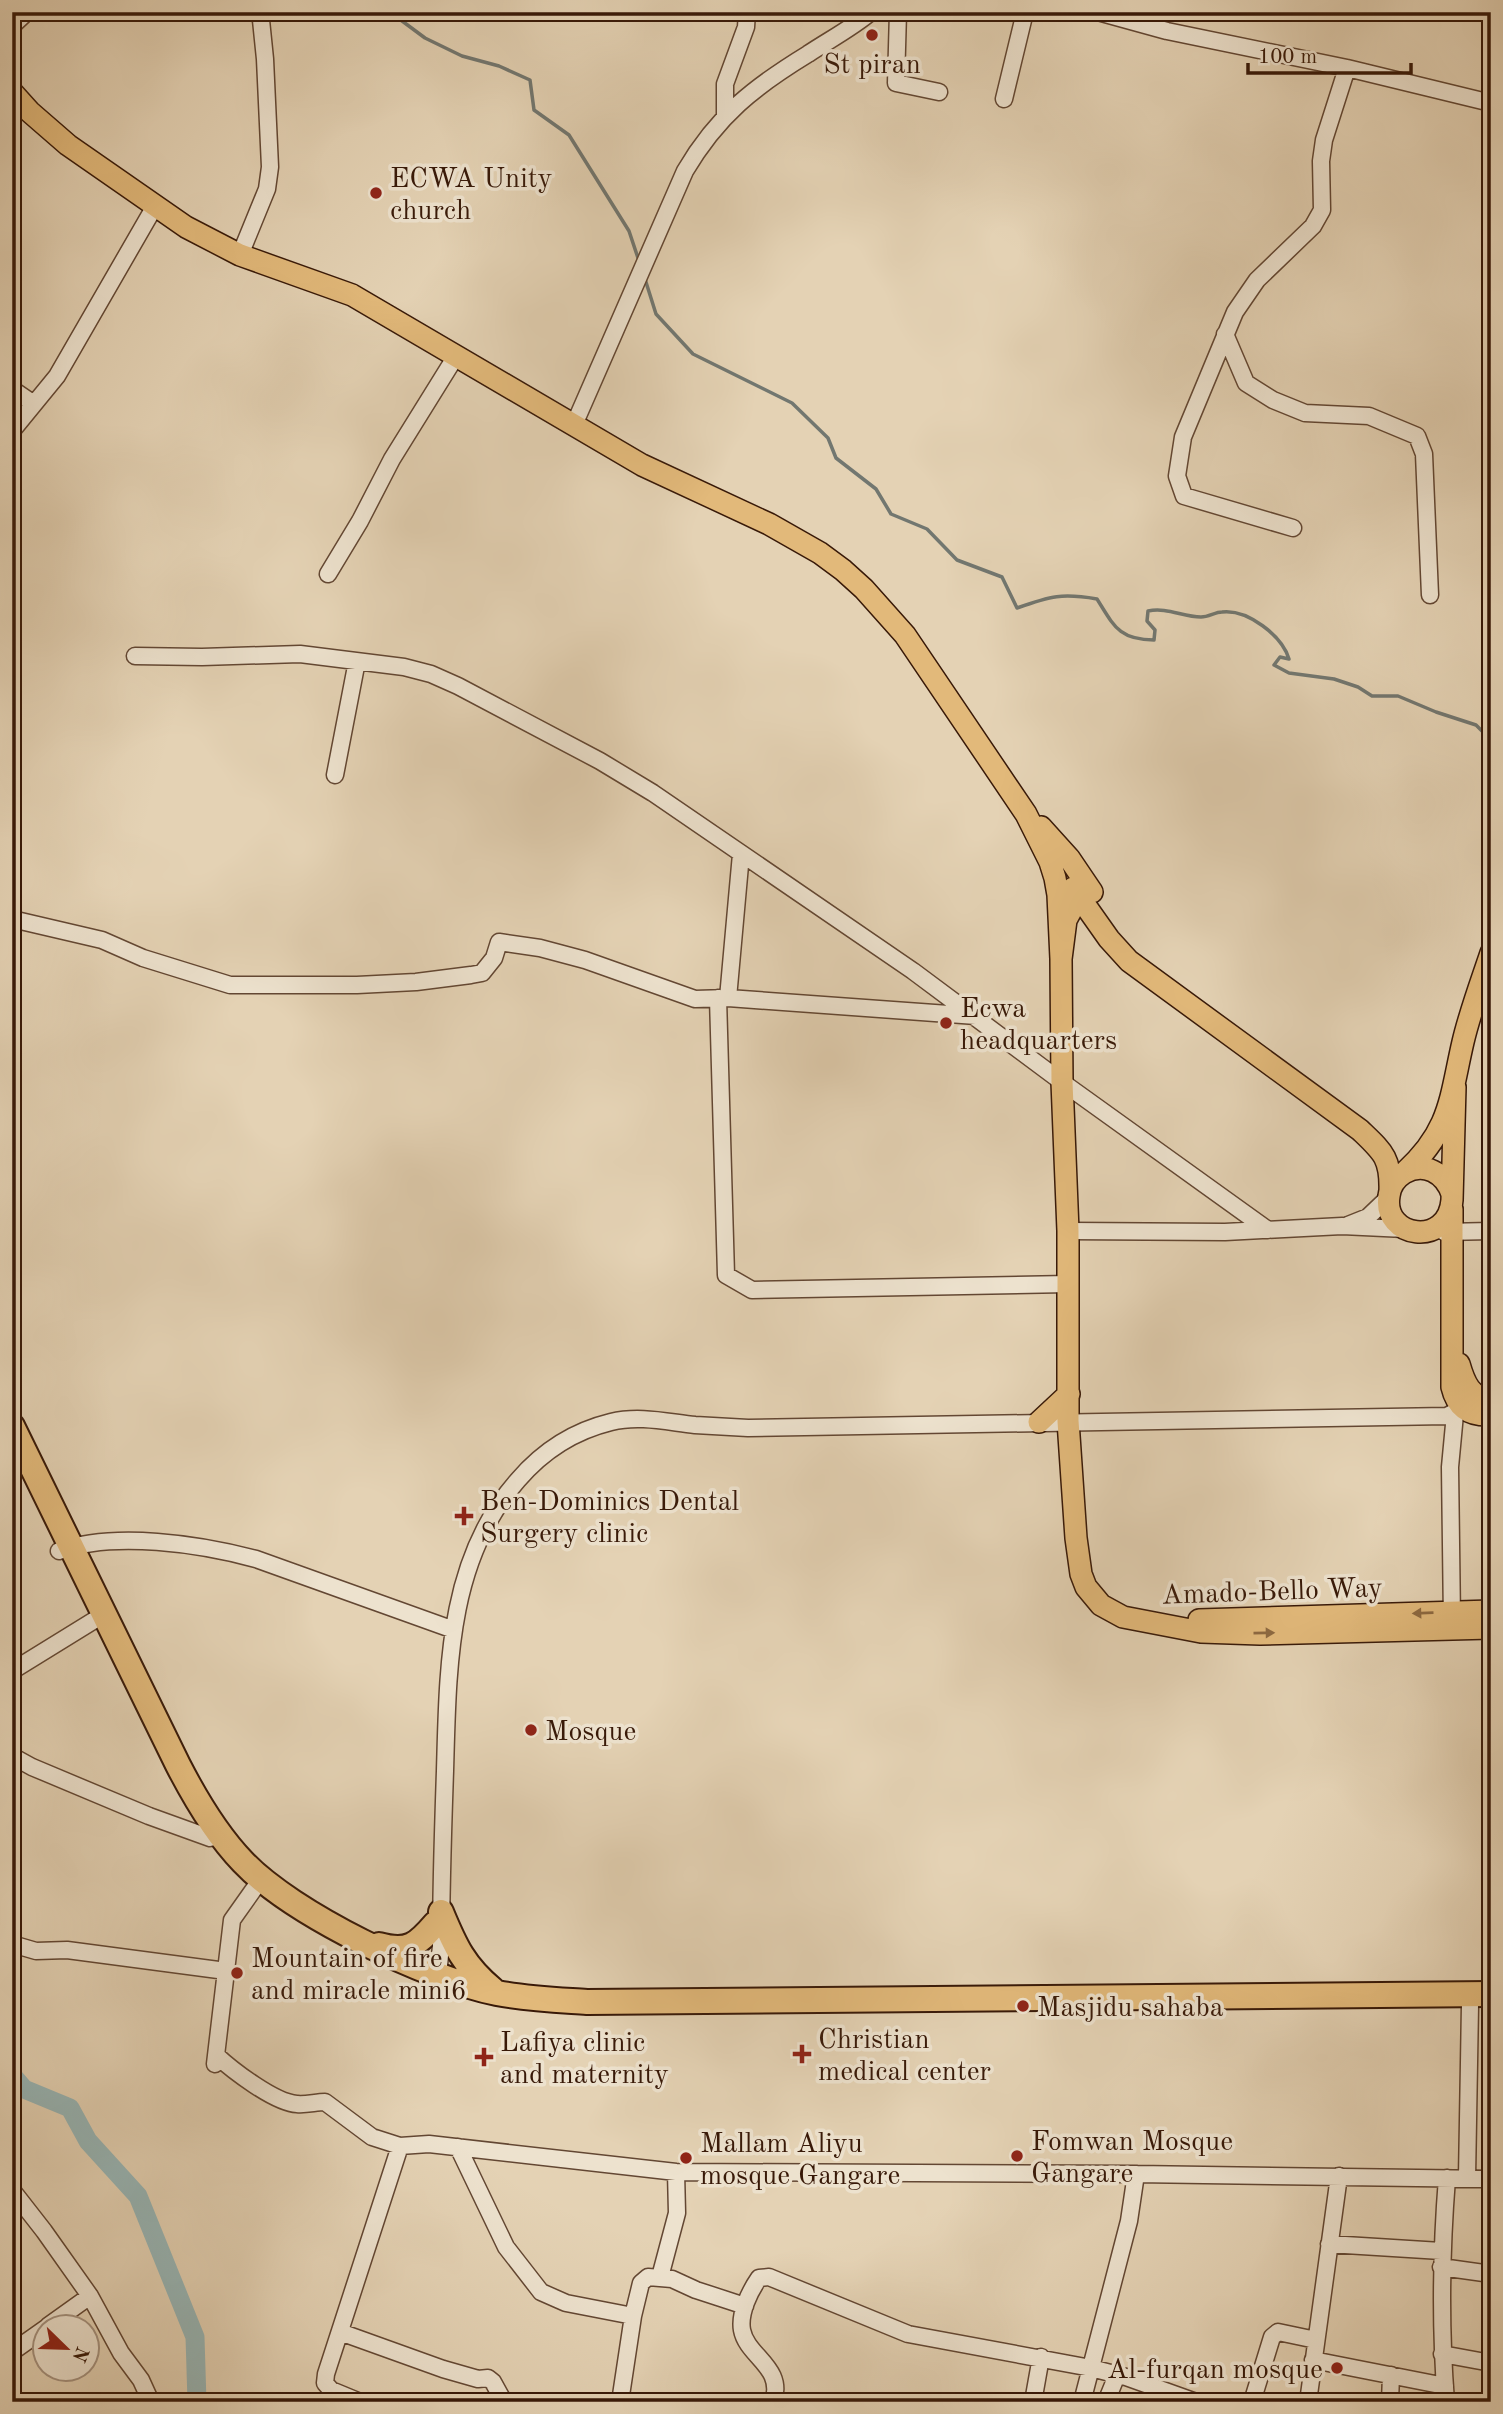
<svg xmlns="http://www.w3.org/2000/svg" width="1503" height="2414" font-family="'Old Standard TT',serif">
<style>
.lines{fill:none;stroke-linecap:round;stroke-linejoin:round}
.stream{stroke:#727770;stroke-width:3.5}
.river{stroke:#98b6b6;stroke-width:19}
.minor-casing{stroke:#634733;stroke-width:19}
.major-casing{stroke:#381908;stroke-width:24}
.highway-casing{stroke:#381908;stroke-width:28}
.minor{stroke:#ede2ce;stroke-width:16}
.major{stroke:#e2b97a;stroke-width:21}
.highway{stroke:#e2b97a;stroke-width:24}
.oneway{fill:#8d6941}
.poi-dot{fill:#8f2418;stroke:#ede2ce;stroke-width:2.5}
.labels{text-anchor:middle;stroke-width:7;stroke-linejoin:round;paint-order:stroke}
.poi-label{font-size:28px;fill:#381908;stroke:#ede2ce;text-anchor:start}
.street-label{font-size:28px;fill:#381908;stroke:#ede2ce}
</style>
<rect width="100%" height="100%" fill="#e4d2b4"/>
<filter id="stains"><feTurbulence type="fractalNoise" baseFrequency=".00286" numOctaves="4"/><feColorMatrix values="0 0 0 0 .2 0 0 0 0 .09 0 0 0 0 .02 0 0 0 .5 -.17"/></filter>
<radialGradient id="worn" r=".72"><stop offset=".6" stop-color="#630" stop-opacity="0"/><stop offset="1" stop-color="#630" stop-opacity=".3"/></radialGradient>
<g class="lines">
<path class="stream" d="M 390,12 L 425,38 L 462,56 L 499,66 L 530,80 L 534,110 L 569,135 L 629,231 L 639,261
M 645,279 L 656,314 L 693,354 L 792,403 L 828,438 L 836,458 L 876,489 L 891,514 L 927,529 L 957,560 L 1002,577 L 1017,608 C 1051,596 1062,593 1097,599 C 1114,626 1119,640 1154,640 L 1155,630 L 1147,621 L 1148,611 C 1167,607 1183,617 1201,617 C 1209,617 1215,612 1222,612 C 1248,609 1282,636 1289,659 L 1280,657 L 1274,665 L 1289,673 L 1334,679 L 1358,687 L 1372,696 L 1398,696 L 1436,712 L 1476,725 L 1491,740"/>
<path class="river" d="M 12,2075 L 24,2089 L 70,2108 L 88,2141 L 138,2196 L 195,2337 L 197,2402"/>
<defs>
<path id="minor" d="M 898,12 L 896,83 L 939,92
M 1098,12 L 1167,31 L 1347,68 L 1491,103
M 12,26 L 27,12
M 1004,99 L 1025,12
M 725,116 L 725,84 L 746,27 L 747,12
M 240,255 L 267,189 L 270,167 L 265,59 L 261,20 L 257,12
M 1225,334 L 1246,383 L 1273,400 L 1305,413 L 1369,416 L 1417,436 L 1424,454 L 1430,595
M 12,389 L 34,404
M 574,425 L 685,171 C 718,115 754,87 808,54 C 829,40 852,28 871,12
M 12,431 L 57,376 L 155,206
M 1293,528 L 1184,496 L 1177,476 L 1183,437 L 1235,312 L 1257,280 L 1313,226 L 1322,210 L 1321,161 L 1324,140 L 1347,68
M 328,574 L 360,521 L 392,459 L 456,356
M 135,656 L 202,657 L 300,654 L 404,667 L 431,674 L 458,686 L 600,761 L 653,793 L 913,971 L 1062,1082 L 1268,1230
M 335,775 L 357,661
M 12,919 L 102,940 L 143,958 L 230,985 L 357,985 L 416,982 L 471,975 L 482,973 L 494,958 L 499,942 L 540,948 L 585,960 L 695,999 L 728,998 L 976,1016
M 718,998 L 726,1275 L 752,1290 L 1068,1284
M 728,998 L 741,854
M 1348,1225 L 1368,1217 L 1389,1197
M 1068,1231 L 1225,1232 L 1342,1226 L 1405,1229
M 1444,1232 L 1491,1231
M 59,1551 C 114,1531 200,1544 256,1559 L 454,1630
M 1452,1621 L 1450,1467 L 1455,1414
M 12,1671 L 93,1621
M 12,1756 L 32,1767 L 149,1816 L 210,1838
M 12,1944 L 36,1951 L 67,1950 L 226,1971
M 437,1984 L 441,1946 C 441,1887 443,1829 445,1771 C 448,1669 447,1560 518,1480 C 542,1452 574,1431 611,1422 C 639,1415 667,1422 695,1425 C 712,1426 730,1427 748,1428 L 1447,1416 L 1462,1408 L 1468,1400
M 216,2055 C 232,2070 275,2103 297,2104 C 306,2105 316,2102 325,2102 L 372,2137 L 400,2146 L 429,2144 L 676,2172 L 1136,2174 L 1491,2179
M 215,2064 L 232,1920 L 261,1879
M 458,2147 L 506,2247 L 541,2292 L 566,2303 L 633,2316
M 1467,2178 L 1470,2005
M 12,2190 L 44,2231 L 90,2296 L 121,2353 L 141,2380 L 151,2402
M 1329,2244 L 1441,2251
M 1441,2267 L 1491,2274
M 660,2277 L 677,2213 L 676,2172
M 48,2326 L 90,2296
M 340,2332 L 443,2369 L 478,2379 L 488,2378 L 493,2382 L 504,2402
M 12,2352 L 46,2328
M 1442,2354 L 1491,2363
M 1313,2360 L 1445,2386
M 360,2402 L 331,2390 L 325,2383 L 326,2374 L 400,2146
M 620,2402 L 633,2316 L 641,2283 L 648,2277 L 672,2279 L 696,2290 L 745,2306
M 773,2402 C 785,2367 747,2357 742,2330 C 739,2313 750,2291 759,2278 L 769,2277 L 908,2334 L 1091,2368 L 1126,2377 L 1196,2402
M 1033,2402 L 1041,2357
M 1082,2402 L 1129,2221 L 1136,2174
M 1106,2402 L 1117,2375
M 1252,2402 L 1272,2337 L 1278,2332 L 1316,2340
M 1308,2402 L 1339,2176
M 1390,2402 L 1391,2375
M 1446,2402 C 1440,2326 1441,2253 1447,2178"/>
<path id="major" d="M 12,92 L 30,112 L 68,145 L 186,227 L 240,255 L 352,295 L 642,465 L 769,524 L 820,553 L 843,570 L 864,589 L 905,635 L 1026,814 L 1050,862 L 1055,878 L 1058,895 L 1061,959
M 1041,827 L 1069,858 L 1092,892
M 1086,883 L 1066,920 L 1061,959 L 1062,1082 L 1068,1231 L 1068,1421 L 1076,1538 L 1081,1574 L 1086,1587 L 1101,1605 L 1123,1617 L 1201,1632 L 1260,1634 L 1491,1628
M 1073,888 L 1109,939 L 1129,961 L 1360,1130 C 1383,1152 1391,1158 1390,1191
M 1405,1172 C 1451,1130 1450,1098 1463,1042 C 1470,1012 1481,983 1491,953
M 1452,1194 C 1445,1173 1424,1161 1404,1173 C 1396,1178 1390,1187 1389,1196 C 1382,1238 1448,1248 1452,1200 L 1455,1087
M 1452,1209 L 1452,1387 C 1457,1408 1469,1416 1491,1415
M 1459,1364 C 1465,1385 1470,1395 1491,1403
M 1039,1422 L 1069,1394
M 1199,1620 L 1491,1611"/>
<path id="highway" d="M 12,1426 L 178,1765 C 196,1800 216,1834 243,1862 C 292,1914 427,1979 497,1993 C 527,1999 557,2000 587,2002 L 1491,1994
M 441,1912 C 455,1946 464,1966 493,1990
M 379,1945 C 408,1953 417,1945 435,1924"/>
</defs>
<use href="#minor" class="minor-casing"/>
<use href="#major" class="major-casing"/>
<use href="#highway" class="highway-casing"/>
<use href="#minor" class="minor"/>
<use href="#major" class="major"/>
<use href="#highway" class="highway"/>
</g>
<defs><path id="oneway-solid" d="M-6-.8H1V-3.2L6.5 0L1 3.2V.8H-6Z" transform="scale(1.75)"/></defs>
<g class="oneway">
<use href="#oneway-solid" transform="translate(1423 1613) rotate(178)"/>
<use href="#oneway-solid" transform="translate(1264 1633) rotate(-1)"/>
</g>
<g class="poi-dot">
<circle cx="872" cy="35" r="7"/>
<circle cx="376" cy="193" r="7"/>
<circle cx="946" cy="1023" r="7"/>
<path d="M460.5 1505.5h7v7h7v7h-7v7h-7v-7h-7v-7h7z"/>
<circle cx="531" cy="1730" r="7"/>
<circle cx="237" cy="1973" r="7"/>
<circle cx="1023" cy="2006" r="7"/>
<path d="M798.5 2043.5h7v7h7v7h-7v7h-7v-7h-7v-7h7z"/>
<path d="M480.5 2046.5h7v7h7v7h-7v7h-7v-7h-7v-7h7z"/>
<circle cx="1017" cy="2156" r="7"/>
<circle cx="686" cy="2158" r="7"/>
<circle cx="1337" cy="2368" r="7"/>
</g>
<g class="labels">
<g class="poi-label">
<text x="872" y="73" text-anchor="middle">St piran</text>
<text x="390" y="187">ECWA Unity<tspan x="390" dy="32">church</tspan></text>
<text x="960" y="1017">Ecwa<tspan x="960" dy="32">headquarters</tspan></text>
<text x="480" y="1510">Ben-Dominics Dental<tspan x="480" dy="32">Surgery clinic</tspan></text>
<text x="545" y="1740">Mosque</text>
<text x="251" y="1967">Mountain of fire<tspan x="251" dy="32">and miracle mini6</tspan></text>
<text x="1037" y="2016">Masjidu sahaba</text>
<text x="818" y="2048">Christian<tspan x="818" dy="32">medical center</tspan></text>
<text x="500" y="2051">Lafiya clinic<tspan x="500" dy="32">and maternity</tspan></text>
<text x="1031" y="2150">Fomwan Mosque<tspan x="1031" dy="32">Gangare</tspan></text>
<text x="700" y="2152">Mallam Aliyu<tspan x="700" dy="32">mosque Gangare</tspan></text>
<text x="1323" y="2378" text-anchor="end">Al-furqan mosque</text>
</g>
<g class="street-label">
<text transform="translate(1272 1590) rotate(-2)" y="10">Amado-Bello Way</text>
</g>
</g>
<rect width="1503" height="2414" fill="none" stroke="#e4d2b4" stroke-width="42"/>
<rect x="14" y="14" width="1475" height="2386" fill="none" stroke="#381908" stroke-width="3.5"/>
<rect x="21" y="21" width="1461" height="2372" fill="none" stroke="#381908" stroke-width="2"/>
<g transform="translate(66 2348) rotate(113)"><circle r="33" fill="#ede2ce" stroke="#a5927f" stroke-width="2"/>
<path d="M0-5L12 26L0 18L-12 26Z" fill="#8f2418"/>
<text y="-10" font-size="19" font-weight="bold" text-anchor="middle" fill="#381908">N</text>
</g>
<path d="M1248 63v10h163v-10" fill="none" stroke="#381908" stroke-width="3.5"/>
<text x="1258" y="63" font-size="21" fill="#381908" stroke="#ede2ce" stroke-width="5" paint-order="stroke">100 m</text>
<rect width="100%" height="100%" filter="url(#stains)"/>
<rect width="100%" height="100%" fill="url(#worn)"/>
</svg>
